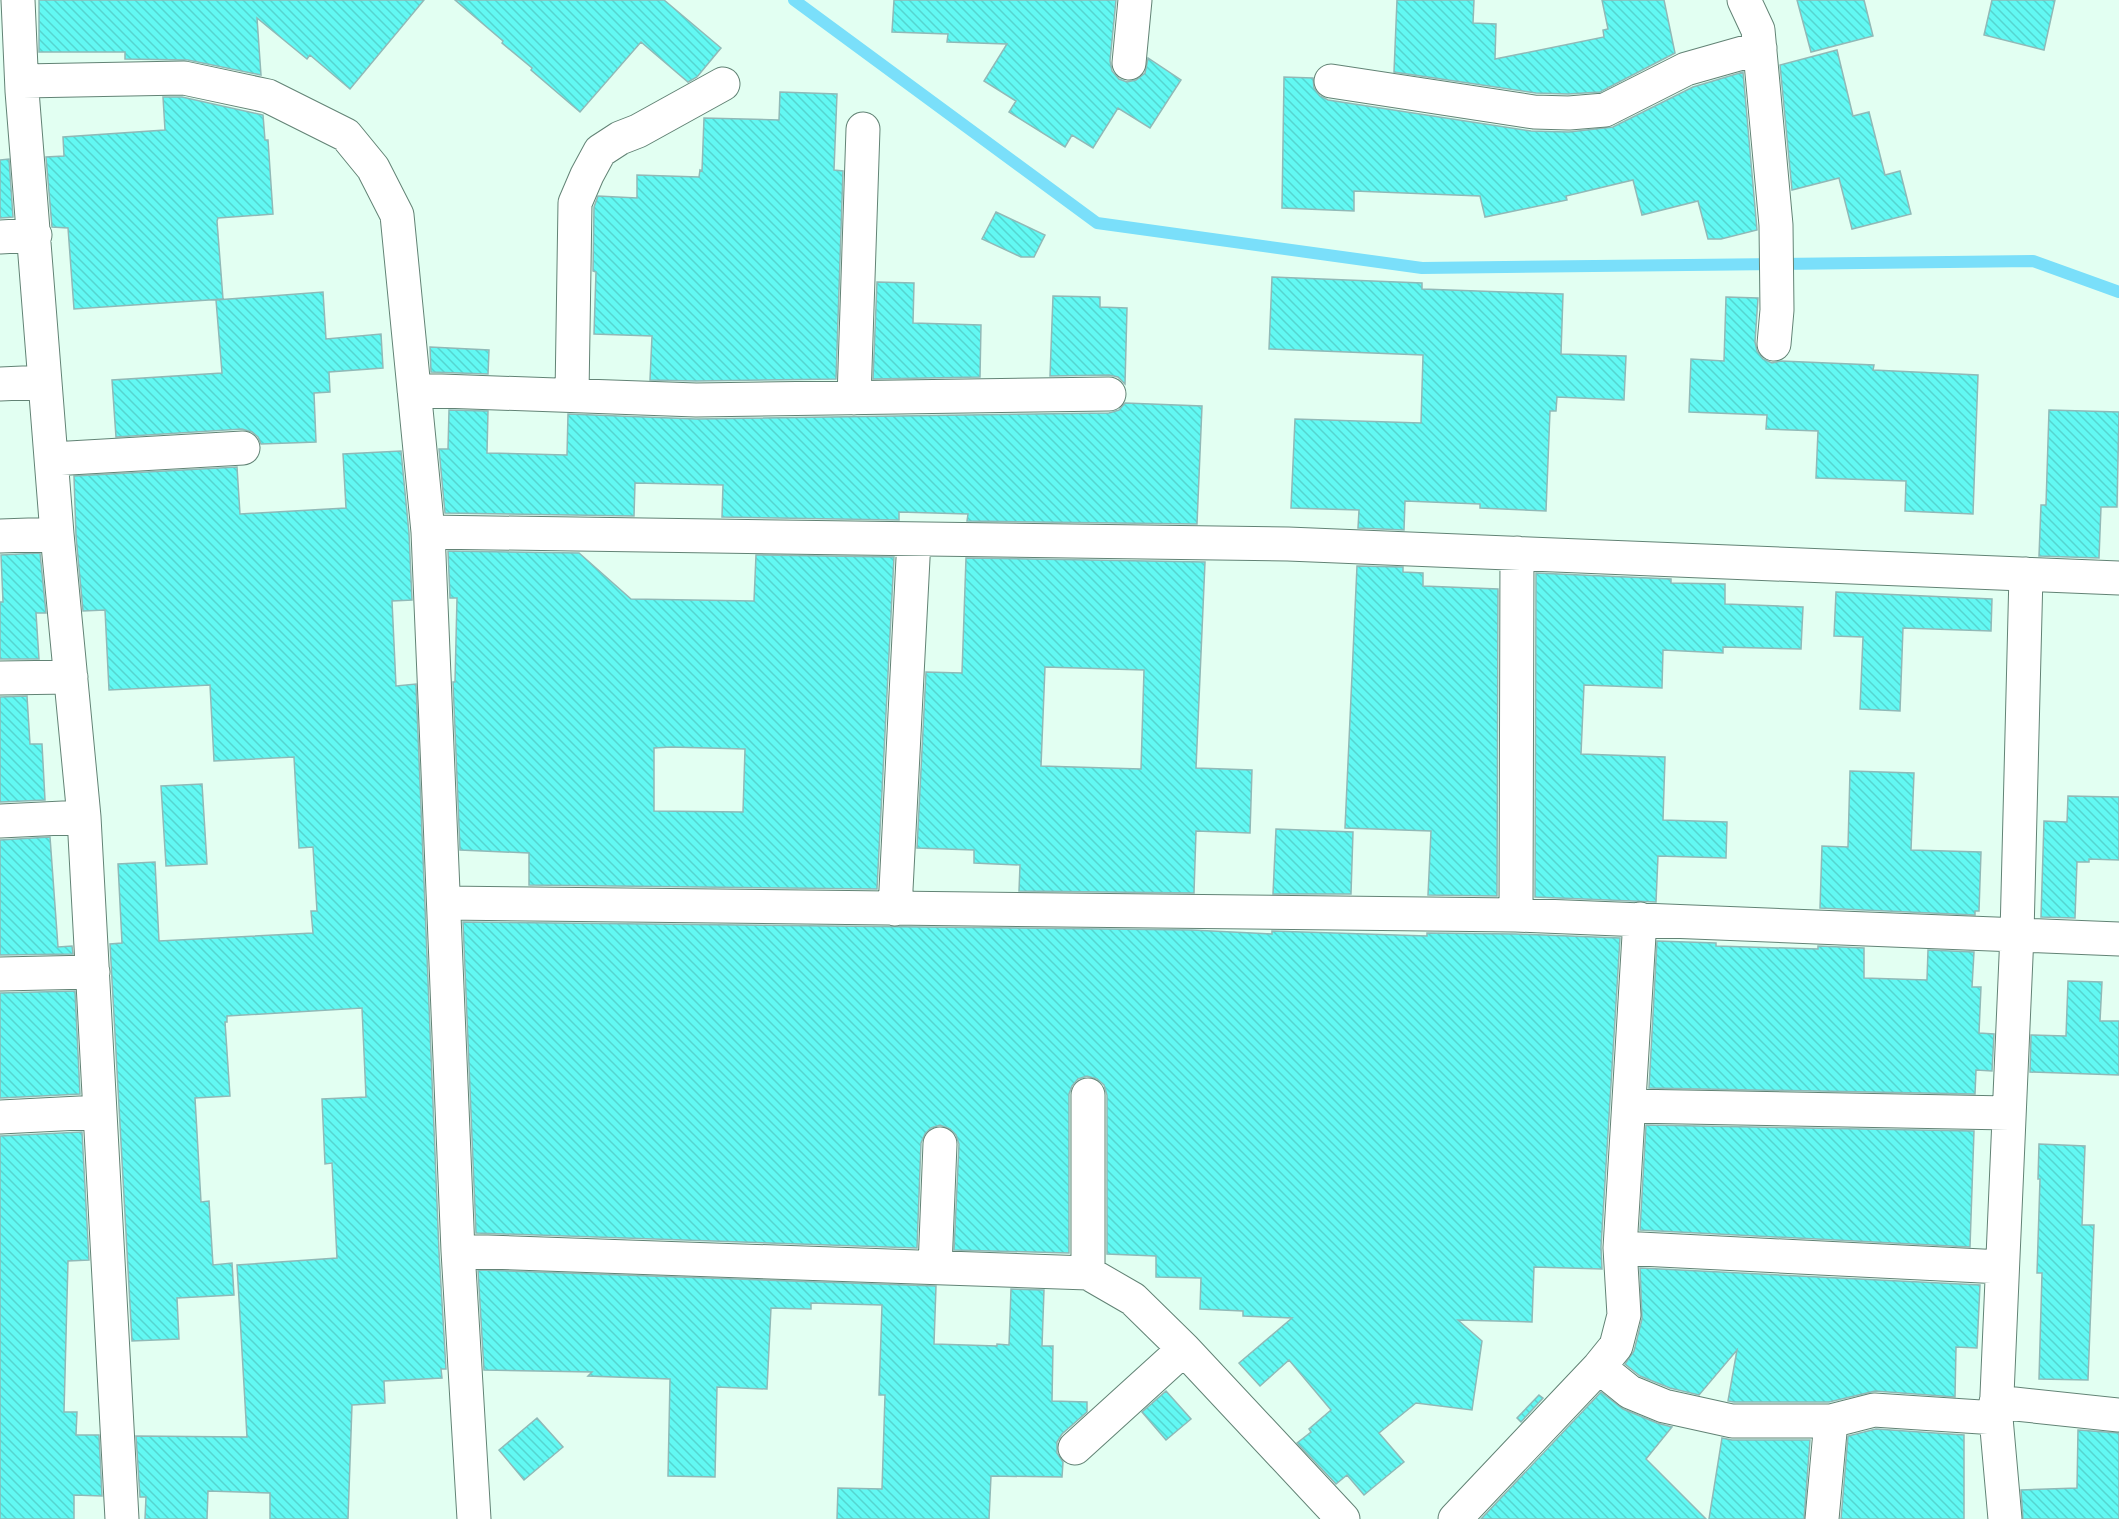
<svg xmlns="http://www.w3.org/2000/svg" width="2119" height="1519" font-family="Roboto,sans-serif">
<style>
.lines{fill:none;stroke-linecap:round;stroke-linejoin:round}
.stream{stroke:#7adffa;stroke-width:12}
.building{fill:url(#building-back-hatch);stroke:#90b9b7;stroke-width:1.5;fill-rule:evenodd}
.street-casing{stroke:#628375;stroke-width:35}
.street{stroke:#fff;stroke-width:33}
</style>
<defs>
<pattern id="building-back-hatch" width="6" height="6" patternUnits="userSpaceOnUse" patternTransform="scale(1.5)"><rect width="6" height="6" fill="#62f8f3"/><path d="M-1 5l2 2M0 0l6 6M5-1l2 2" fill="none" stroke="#55d5d0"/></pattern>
</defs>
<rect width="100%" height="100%" fill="#e2fff2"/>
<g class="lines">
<path class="stream" d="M 794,0 L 1097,223 L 1422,268 L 2033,261 L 2119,292"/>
</g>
<path class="building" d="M 39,0 L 424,0 L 350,89 L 310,55 L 307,59 L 257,18 L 261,75 L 188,60 L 125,59 L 125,52 L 39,52 Z
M 455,0 L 664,0 L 721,48 L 697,77 L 688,82 L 641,42 L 580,112 L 531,70 L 532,68 L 502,43 L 503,41 Z
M 894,0 L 1116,0 L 1110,61 L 1112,71 L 1119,79 L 1127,82 L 1136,80 L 1145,73 L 1148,58 L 1181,80 L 1150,128 L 1118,108 L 1093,148 L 1072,135 L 1065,147 L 1009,112 L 1016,101 L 984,81 L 1007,44 L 947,42 L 948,34 L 892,32 Z
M 1397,0 L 1474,0 L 1473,23 L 1496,24 L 1495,59 L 1604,37 L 1603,30 L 1608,29 L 1602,0 L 1664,0 L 1675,53 L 1600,92 L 1568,94 L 1536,93 L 1394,72 Z
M 1797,0 L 1864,0 L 1873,36 L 1811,52 Z
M 1992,0 L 2055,0 L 2044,50 L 1984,35 Z
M 1837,50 L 1853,116 L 1869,112 L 1885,175 L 1900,171 L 1911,214 L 1852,229 L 1839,178 L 1792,190 L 1780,65 Z
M 1743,72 L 1757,230 L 1721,239 L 1708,239 L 1698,201 L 1642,215 L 1633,180 L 1566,196 L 1567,200 L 1485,217 L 1480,196 L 1354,191 L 1354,211 L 1282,208 L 1284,77 L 1313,78 L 1314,88 L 1320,96 L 1328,100 L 1531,131 L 1569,132 L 1613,127 L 1693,87 Z
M 780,92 L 837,94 L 834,170 L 843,171 L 836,379 L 696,381 L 650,380 L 652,336 L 594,334 L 596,272 L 593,271 L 594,207 L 598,196 L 637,198 L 637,175 L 699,177 L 700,170 L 702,171 L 704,118 L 779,120 Z
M 163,97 L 182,97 L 263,115 L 265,140 L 268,140 L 273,214 L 218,218 L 217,221 L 223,299 L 74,309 L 68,228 L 52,227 L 46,157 L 64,156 L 63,137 L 165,130 Z
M 9,159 L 13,217 L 0,218 L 0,160 Z
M 996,212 L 1045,235 L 1034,257 L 1021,257 L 982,239 Z
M 1272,277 L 1422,283 L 1422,289 L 1563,294 L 1561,354 L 1626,356 L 1624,400 L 1557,397 L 1556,411 L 1550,411 L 1546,511 L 1480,508 L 1480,504 L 1405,501 L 1404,530 L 1358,528 L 1359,510 L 1291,508 L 1295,419 L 1421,423 L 1423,355 L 1269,349 Z
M 877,282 L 914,283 L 913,323 L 981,325 L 980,377 L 873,379 Z
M 323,292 L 326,339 L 381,334 L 383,368 L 329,372 L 330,392 L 314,393 L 316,442 L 261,444 L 258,437 L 252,432 L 242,429 L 116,437 L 112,380 L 222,373 L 216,300 Z
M 1053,296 L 1100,297 L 1100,307 L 1127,308 L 1125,384 L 1118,377 L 1109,375 L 1050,376 Z
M 1726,297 L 1758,298 L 1755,342 L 1757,351 L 1763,359 L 1772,363 L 1781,361 L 1874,365 L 1873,370 L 1978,375 L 1973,514 L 1905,511 L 1906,481 L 1816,478 L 1818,431 L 1766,429 L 1767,415 L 1689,412 L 1691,359 L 1724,361 Z
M 430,347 L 489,350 L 488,374 L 431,372 Z
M 1125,403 L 1202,406 L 1197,524 L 967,521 L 968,514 L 899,512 L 899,520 L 722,517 L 723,485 L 635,483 L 634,516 L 445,513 L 439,449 L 448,449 L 449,410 L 488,411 L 487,453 L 567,455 L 568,414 L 696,419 L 1109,413 L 1119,410 Z
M 2049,410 L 2119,412 L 2117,507 L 2101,507 L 2099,558 L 2039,556 L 2041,505 L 2046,505 Z
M 401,451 L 409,533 L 412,600 L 392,601 L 396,686 L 416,684 L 439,1252 L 446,1369 L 441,1369 L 442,1378 L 384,1381 L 385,1403 L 352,1405 L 348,1519 L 270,1519 L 270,1493 L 208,1491 L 207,1519 L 145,1519 L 146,1497 L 140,1497 L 136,1436 L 247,1437 L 237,1265 L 337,1258 L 332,1163 L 325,1164 L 322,1099 L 366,1097 L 362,1008 L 227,1016 L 227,1022 L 225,1022 L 230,1096 L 195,1098 L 201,1202 L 209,1201 L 213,1265 L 232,1263 L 234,1295 L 177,1298 L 179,1339 L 132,1341 L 110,944 L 122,943 L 118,864 L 155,862 L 159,941 L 313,933 L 311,911 L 317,911 L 313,847 L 299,848 L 294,757 L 214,761 L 210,685 L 109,690 L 105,610 L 83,611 L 76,536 L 74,476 L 237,467 L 240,514 L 346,508 L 343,454 Z
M 448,551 L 579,553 L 631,599 L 754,601 L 756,555 L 894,557 L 877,889 L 529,885 L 529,853 L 460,850 L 453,682 L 455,682 L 457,598 L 450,598 ZM 671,747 L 745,749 L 743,812 L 654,811 L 654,748 Z
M 40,553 L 46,613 L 36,613 L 39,659 L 0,659 L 0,602 L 3,602 L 1,555 Z
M 966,558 L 1205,562 L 1196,768 L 1252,770 L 1250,833 L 1196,831 L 1194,893 L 1019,891 L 1020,865 L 974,863 L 974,850 L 917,848 L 926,672 L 962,673 ZM 1045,667 L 1144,670 L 1141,769 L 1041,766 Z
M 1357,566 L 1403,567 L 1403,572 L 1423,573 L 1423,586 L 1498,589 L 1497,896 L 1428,895 L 1431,831 L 1345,828 Z
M 1536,573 L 1671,579 L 1671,583 L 1725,584 L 1725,604 L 1803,607 L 1801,649 L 1723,647 L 1723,653 L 1663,650 L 1662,688 L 1584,685 L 1581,754 L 1665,757 L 1663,820 L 1727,822 L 1726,858 L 1658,856 L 1656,902 L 1535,897 Z
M 1836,592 L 1992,599 L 1991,631 L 1903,628 L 1900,711 L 1860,709 L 1863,637 L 1834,636 Z
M 27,696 L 30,744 L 42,744 L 45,800 L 0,802 L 0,697 Z
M 1850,771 L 1914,773 L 1911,850 L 1981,852 L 1979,911 L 1975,911 L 1975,915 L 1820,908 L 1822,846 L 1848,847 Z
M 202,784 L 207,864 L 166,866 L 161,786 Z
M 2068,796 L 2119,797 L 2119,860 L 2089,859 L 2089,862 L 2077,862 L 2075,918 L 2041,917 L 2044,821 L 2067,822 Z
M 1276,829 L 1353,832 L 1351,894 L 1273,894 Z
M 50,837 L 58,947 L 72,946 L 73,954 L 0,955 L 0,840 Z
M 463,922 L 1192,930 L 1272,934 L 1272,931 L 1427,936 L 1427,933 L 1516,934 L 1620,938 L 1601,1247 L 1602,1269 L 1534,1267 L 1532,1322 L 1458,1320 L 1482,1341 L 1472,1410 L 1416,1403 L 1379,1433 L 1404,1462 L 1364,1495 L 1347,1475 L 1336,1484 L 1297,1443 L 1311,1432 L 1309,1429 L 1331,1410 L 1289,1360 L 1260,1386 L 1239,1363 L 1292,1318 L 1243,1316 L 1243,1311 L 1200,1309 L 1201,1278 L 1156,1277 L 1156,1256 L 1107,1254 L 1107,1095 L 1104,1085 L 1097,1079 L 1087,1076 L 1078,1079 L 1072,1086 L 1069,1094 L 1069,1253 L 954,1250 L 959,1144 L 956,1135 L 950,1129 L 940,1125 L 931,1128 L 925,1134 L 921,1143 L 917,1248 L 476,1233 Z
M 1657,941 L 1716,943 L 1716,946 L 1818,949 L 1818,946 L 1864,948 L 1864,978 L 1927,980 L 1928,950 L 1974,952 L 1972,987 L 1981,987 L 1979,1033 L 1994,1034 L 1992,1071 L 1976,1070 L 1975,1094 L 1649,1088 Z
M 2068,981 L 2102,982 L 2100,1021 L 2119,1021 L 2119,1075 L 2030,1072 L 2031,1035 L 2066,1036 Z
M 75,991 L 80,1094 L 0,1098 L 0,993 Z
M 1646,1125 L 1974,1131 L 1970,1247 L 1640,1230 Z
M 82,1132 L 89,1260 L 68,1261 L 64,1412 L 77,1412 L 76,1435 L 99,1435 L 102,1496 L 74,1495 L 74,1519 L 0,1519 L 0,1136 Z
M 2039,1144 L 2085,1146 L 2082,1225 L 2094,1225 L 2088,1380 L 2039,1379 L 2042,1273 L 2037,1273 L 2040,1179 L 2038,1179 Z
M 1640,1268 L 1980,1285 L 1977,1348 L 1956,1347 L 1955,1397 L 1875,1391 L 1829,1402 L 1734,1402 L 1728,1401 L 1737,1350 L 1699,1395 L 1670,1388 L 1640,1376 L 1625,1364 L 1634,1351 L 1642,1319 Z
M 478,1270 L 936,1286 L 934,1344 L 997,1346 L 997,1344 L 1009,1345 L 1011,1289 L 1044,1290 L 1042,1346 L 1053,1346 L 1052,1401 L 1087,1402 L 1087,1412 L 1062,1434 L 1057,1442 L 1057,1453 L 1063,1462 L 1062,1477 L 991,1476 L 989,1519 L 837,1519 L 838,1488 L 882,1489 L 885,1395 L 879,1395 L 882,1305 L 811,1303 L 811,1309 L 771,1308 L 767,1389 L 717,1387 L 715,1477 L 668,1476 L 670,1379 L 588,1376 L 592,1372 L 484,1370 Z
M 1166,1391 L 1191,1419 L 1166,1440 L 1142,1412 Z
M 1601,1392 L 1623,1409 L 1657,1423 L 1672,1427 L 1646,1459 L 1706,1519 L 1481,1519 Z
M 1539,1395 L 1543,1398 L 1521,1422 L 1517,1418 Z
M 537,1418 L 563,1447 L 524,1480 L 499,1450 Z
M 1876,1429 L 1964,1435 L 1964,1519 L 1841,1519 L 1848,1436 Z
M 2078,1430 L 2119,1433 L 2119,1519 L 2023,1519 L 2021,1490 L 2077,1488 Z
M 1722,1438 L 1732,1440 L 1810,1440 L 1804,1519 L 1709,1519 Z"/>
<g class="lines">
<defs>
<path id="street" d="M 18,0 L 22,91 L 57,534 L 84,817 L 122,1519
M 1744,0 L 1758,30 L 1776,225 L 1777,310 L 1774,344
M 1129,63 L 1135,0
M 23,81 L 184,78 L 268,96 L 346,135 L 373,168 L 397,215 L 428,532 L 458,1251 L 474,1519
M 1331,81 L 1534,112 L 1569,113 L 1605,110 L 1686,69 L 1760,48
M 0,237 L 35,235
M 0,384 L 45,382
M 414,390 L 696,400 L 1109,394
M 572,395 L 575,203 L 587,175 L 600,151 L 620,138 L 638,131 L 723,84
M 854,398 L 863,129
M 52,459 L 243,448
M 428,532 L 1288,544 L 2119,578
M 0,536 L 57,534
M 0,678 L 71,677
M 0,821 L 84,817
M 444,903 L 1516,915 L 2119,939
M 895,909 L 914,539
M 1516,915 L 1517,553
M 0,974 L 93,972
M 1629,1106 L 2009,1113
M 0,1117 L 100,1112
M 1620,1248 L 2002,1267
M 458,1251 L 1088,1273 L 1133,1299 L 1184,1349 L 1343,1519
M 935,1267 L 940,1144
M 1088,1273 L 1088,1095
M 1599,1367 L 1630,1392 L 1664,1406 L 1732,1421 L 1831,1421 L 1874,1410 L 1996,1418
M 1996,1402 L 2119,1415
M 1075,1448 L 1184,1349
M 1455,1519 L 1599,1367 L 1616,1346 L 1624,1315 L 1620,1248 L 1640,919
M 1822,1519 L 1831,1421
M 2005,1519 L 1996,1418 L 2017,934 L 2026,574"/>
</defs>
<use href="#street" class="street-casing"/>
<use href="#street" class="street"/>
</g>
</svg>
